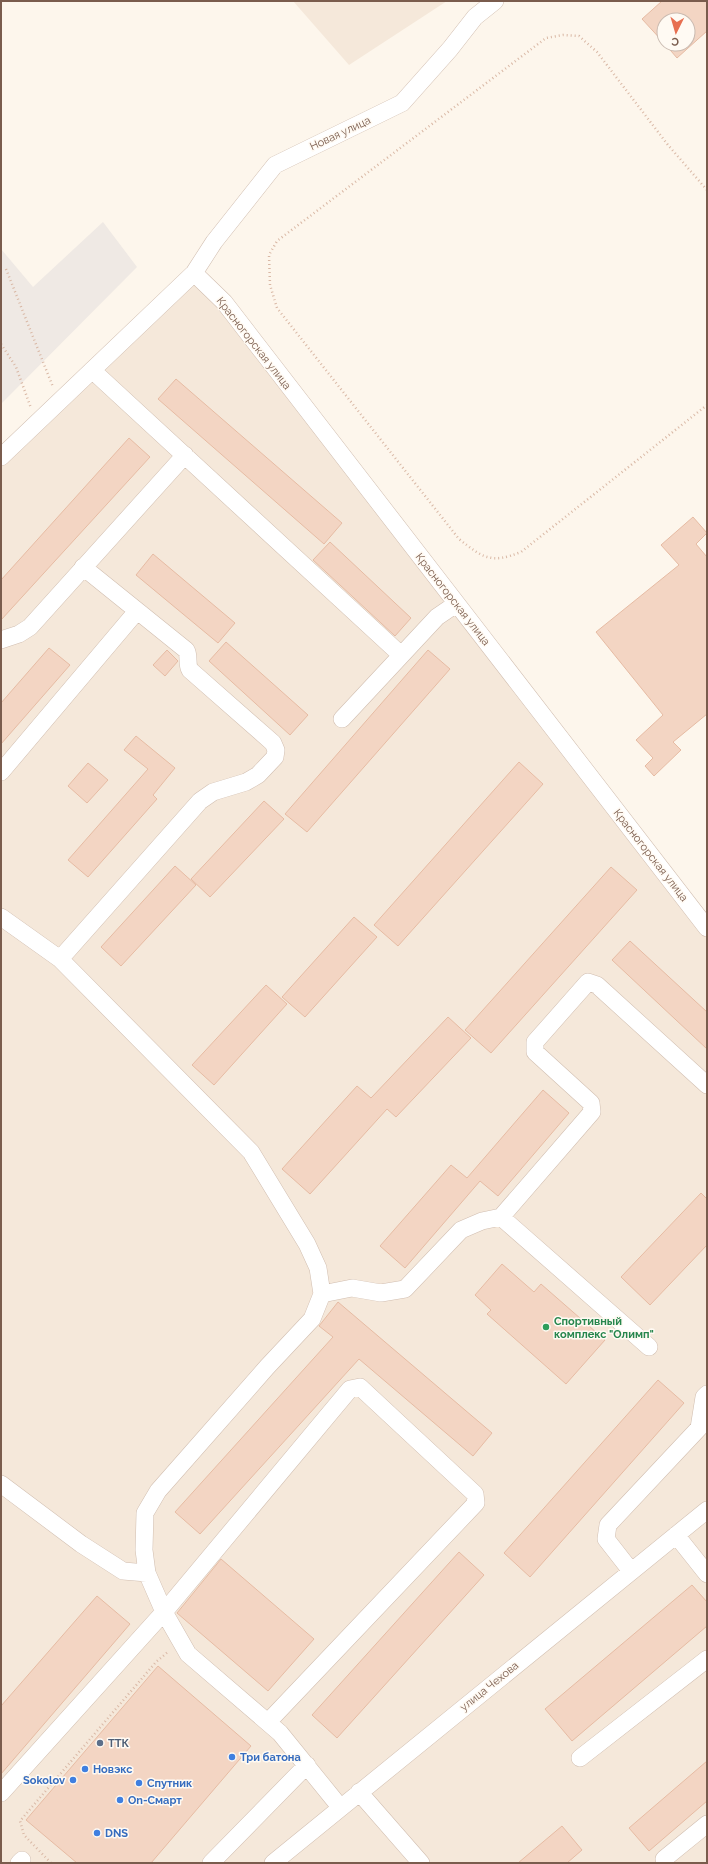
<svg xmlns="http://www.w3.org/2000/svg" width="708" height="1864" font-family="Raleway,sans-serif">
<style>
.residential{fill:#f5e8da}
.industrial{fill:#efe9e4}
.building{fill:#f3d5c3;stroke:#e6bba3}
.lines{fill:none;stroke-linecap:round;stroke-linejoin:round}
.minor-casing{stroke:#d1beb0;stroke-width:18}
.path{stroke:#d9b8a5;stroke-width:2.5;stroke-dasharray:1 3;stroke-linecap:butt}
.minor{stroke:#fff;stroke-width:17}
.leisure-dot{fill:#2e9e5b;stroke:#fffaf3;stroke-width:1.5}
.service-dot{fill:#5c6f8a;stroke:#fffaf3;stroke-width:1.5}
.shop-dot{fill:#3f7fe0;stroke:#fffaf3;stroke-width:1.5}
.labels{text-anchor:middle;stroke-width:3;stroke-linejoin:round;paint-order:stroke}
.street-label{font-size:11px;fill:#7a5c4d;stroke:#fffaf3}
.leisure-label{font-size:11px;font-weight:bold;fill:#27864d;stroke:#fffaf3;text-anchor:start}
.service-label{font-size:11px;font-weight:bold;fill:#4e5e75;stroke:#fffaf3;text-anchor:start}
.shop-label{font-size:11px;font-weight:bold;fill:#366cbe;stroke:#fffaf3;text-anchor:start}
</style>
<rect width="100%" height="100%" fill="#fdf6ec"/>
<path class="residential" d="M 293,1 L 447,1 L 349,65 Z
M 194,273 L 707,928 L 707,1863 L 1,1863 L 1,457 Z"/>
<path class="industrial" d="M 103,222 L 137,267 L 1,404 L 1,249 L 33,287 Z"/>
<path class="building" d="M 662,1 L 707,1 L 707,31 L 677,58 L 665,44 L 688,44 L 688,20 L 664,20 L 664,43 L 642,19 Z
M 176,379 L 342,523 L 324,544 L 158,399 Z
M 129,438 L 150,457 L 1,620 L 1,580 Z
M 693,517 L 707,533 L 696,544 L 707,557 L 707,714 L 673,742 L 681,750 L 654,776 L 645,766 L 653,758 L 636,740 L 663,715 L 596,632 L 679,565 L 661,545 Z
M 330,542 L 411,618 L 395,636 L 313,560 Z
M 153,554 L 235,623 L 218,643 L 136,575 Z
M 226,642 L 308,715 L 290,735 L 209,661 Z
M 49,648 L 70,665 L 1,744 L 1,703 Z
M 167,650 L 178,661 L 165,676 L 153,665 Z
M 428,650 L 450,669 L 307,832 L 285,814 Z
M 136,736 L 175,768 L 153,795 L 157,799 L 88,877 L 68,860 L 148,769 L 124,750 Z
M 519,762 L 543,784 L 398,946 L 374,925 Z
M 88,763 L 108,780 L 87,803 L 68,786 Z
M 264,801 L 284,819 L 210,897 L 191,879 Z
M 175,866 L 196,885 L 121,966 L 101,947 Z
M 611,867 L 637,890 L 491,1053 L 465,1030 Z
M 354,917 L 377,937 L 305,1017 L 282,997 Z
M 630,941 L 707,1012 L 707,1049 L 612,960 Z
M 266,985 L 287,1004 L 214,1085 L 192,1065 Z
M 448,1017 L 471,1038 L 396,1117 L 387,1109 L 310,1194 L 282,1169 L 357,1086 L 371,1098 Z
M 543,1090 L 569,1113 L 498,1196 L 480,1181 L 405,1268 L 380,1246 L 451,1165 L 467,1178 Z
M 701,1193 L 707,1199 L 707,1245 L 650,1305 L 621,1277 Z
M 502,1264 L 534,1292 L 541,1284 L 605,1340 L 566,1384 L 487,1314 L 491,1310 L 475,1295 Z
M 338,1302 L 492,1433 L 473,1456 L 359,1359 L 200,1534 L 175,1512 L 333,1337 L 319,1326 Z
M 658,1380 L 684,1403 L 530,1577 L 504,1553 Z
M 459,1552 L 484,1575 L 337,1738 L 312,1715 Z
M 221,1559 L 314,1639 L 268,1691 L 177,1613 Z
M 692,1585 L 707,1602 L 707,1626 L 572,1741 L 545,1709 Z
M 97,1596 L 130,1624 L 1,1774 L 1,1706 Z
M 158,1666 L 251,1746 L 151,1863 L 77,1863 L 26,1820 Z
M 707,1761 L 707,1801 L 649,1851 L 629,1828 Z
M 562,1826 L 582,1850 L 567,1863 L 518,1863 Z"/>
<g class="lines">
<defs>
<path id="minor" d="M 194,273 L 224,302 L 707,928
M 92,370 L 401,655
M 1,457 L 194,273 L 214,242 L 275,165 L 402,103 L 450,49 L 475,17 L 495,1
M 1,640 L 19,634 L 30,627 L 185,455
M 342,719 L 437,617 L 456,604
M 1,772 L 137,611
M 1,917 L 60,959 L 251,1152 L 307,1244 L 318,1268 L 322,1294 L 312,1319 L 267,1367 L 158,1491 L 145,1513 L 144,1550 L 147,1573 L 164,1612 L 188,1654 L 280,1733 L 340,1807
M 60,959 L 200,801 L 213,792 L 246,782 L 258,775 L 275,757 L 276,750 L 273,743 L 190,670 C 186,663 190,656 186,650 L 83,567
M 501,1217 L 649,1347
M 322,1294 L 352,1288 L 381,1293 L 405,1289 L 461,1230 L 482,1221 L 501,1217 L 592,1112 L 591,1103 L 535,1052 L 535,1042 L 588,982 L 597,985 L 707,1085
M 1,1484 L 81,1544 L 123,1571 L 147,1573
M 676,1535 L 707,1574
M 631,1571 L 606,1539 L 608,1525 L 699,1428 L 704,1397 L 707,1394
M 580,1758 L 707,1659
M 359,1792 L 421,1863
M 1,1793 L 164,1612 L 350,1389 L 360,1387 L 475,1494 L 476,1503 L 268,1722
M 664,1859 L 707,1824
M 19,1863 L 22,1860
M 211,1863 L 307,1765
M 273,1863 L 707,1510"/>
</defs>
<use href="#minor" class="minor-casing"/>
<path class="path" d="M 707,190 L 668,145 L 597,52 L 579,36 L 563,35 L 546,38 L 277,241 L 269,255 L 270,285 L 277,308 L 459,539 C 483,558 491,564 521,552 L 707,405
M 6,269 L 53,387
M 1,344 L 16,367 L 31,408
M 51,1863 L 24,1835 L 20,1821 L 156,1662 L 169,1651"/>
<use href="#minor" class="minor"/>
</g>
<circle class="leisure-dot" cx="546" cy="1327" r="4"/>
<circle class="service-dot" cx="100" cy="1743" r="4"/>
<g class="shop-dot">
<circle cx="232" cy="1757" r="4"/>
<circle cx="85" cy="1769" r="4"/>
<circle cx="73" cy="1780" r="4"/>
<circle cx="139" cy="1783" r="4"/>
<circle cx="120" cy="1800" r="4"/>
<circle cx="97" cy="1833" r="4"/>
</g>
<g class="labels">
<g class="street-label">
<text transform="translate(340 133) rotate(-25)" y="4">Новая улица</text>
<text transform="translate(254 343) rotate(52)" y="4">Красногорская улица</text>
<text transform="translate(453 599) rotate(52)" y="4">Красногорская улица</text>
<text transform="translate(651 855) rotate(52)" y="4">Красногорская улица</text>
<text transform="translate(489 1686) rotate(-39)" y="4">улица Чехова</text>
</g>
<g class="leisure-label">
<text x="554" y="1325">Спортивный<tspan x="554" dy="13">комплекс "Олимп"</tspan></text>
</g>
<g class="service-label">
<text x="108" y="1747">ТТК</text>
</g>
<g class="shop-label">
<text x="240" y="1761">Три батона</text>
<text x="93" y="1773">Новэкс</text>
<text x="65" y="1784" text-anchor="end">Sokolov</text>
<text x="147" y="1787">Спутник</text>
<text x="128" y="1804">On-Смарт</text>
<text x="105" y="1837">DNS</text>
</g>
</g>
<rect width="708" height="1864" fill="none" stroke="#7a5c4d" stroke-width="4"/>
<g transform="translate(676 32) rotate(185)"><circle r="19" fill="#fffaf3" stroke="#cabbb1"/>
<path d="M0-3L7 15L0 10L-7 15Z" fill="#e76f51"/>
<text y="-6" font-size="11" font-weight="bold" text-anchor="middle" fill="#7a5c4d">С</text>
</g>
</svg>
